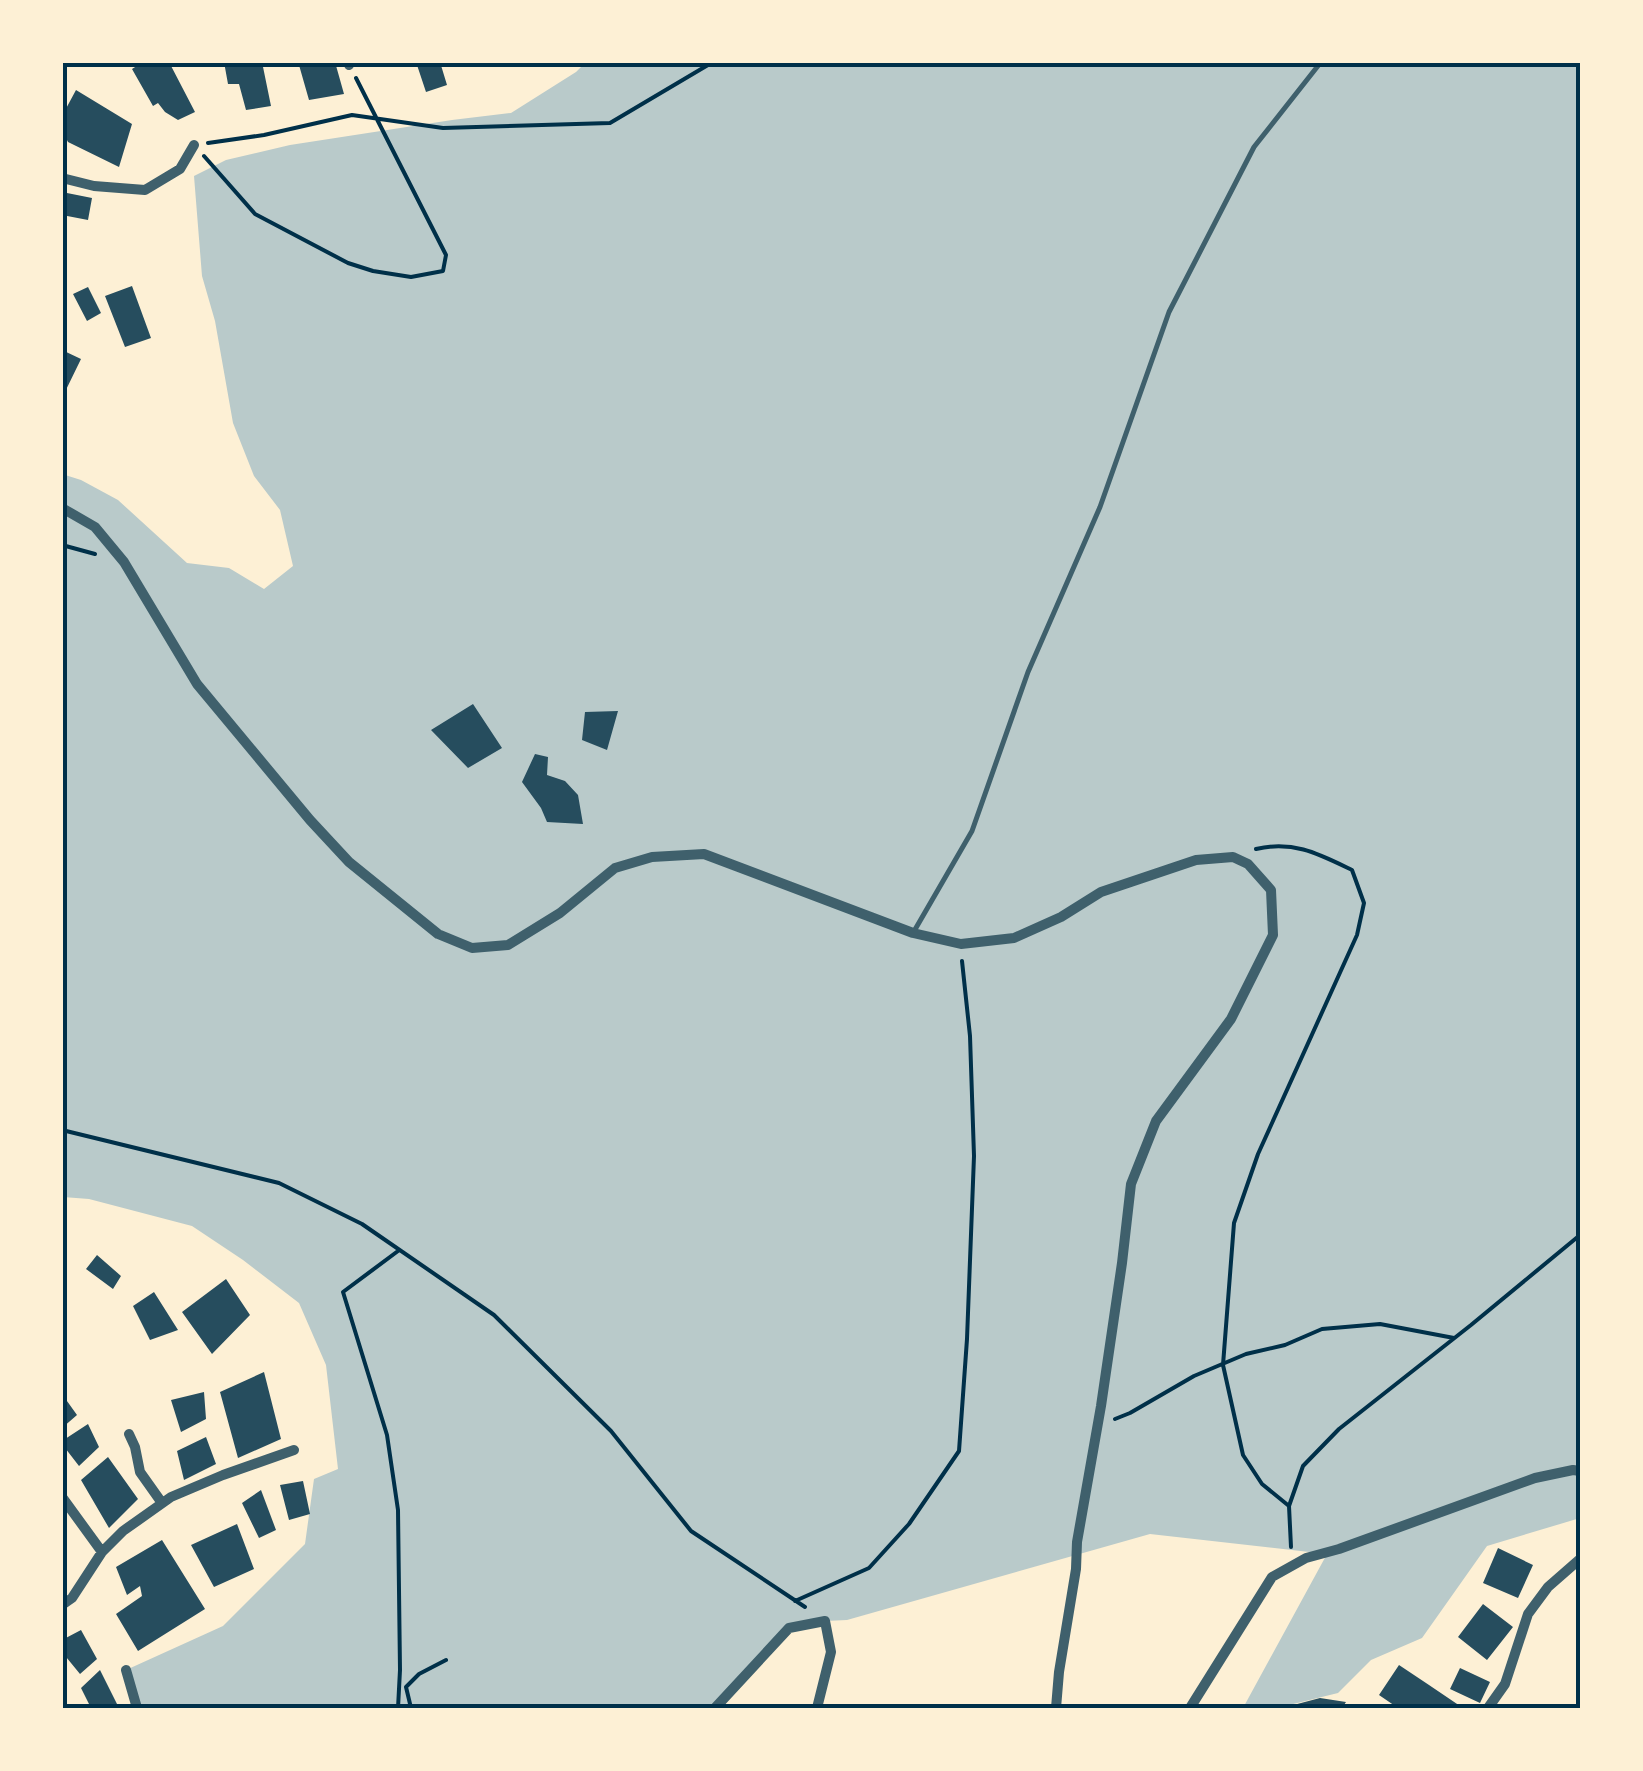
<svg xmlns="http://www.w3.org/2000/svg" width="1643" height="1771" font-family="Literata,serif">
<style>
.green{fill:#b9caca}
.building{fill:#264d5e}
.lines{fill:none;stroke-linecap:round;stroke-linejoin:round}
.path{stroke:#003049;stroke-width:4}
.service{stroke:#3f606c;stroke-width:5}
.minor{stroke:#3f606c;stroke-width:10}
.neatline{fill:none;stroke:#003049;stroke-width:4}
</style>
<rect width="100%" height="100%" fill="#fdf0d5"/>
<path class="green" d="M 585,63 L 1580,63 L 1580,1518 L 1487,1546 L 1422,1638 L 1371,1660 L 1338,1693 L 1277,1708 L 1243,1708 L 1327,1554 L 1150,1534 L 847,1620 L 825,1621 L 789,1628 L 715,1708 L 137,1708 L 126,1670 L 223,1626 L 305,1544 L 314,1479 L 338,1469 L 326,1365 L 299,1303 L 243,1260 L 192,1226 L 89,1199 L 63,1197 L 62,474 L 81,480 L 118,500 L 187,563 L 229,568 L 264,589 L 293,566 L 280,510 L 254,476 L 233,423 L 215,321 L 202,276 L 194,176 L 226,160 L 290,145 L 452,120 L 511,113 L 576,72 Z"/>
<path class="building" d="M 143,62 L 169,62 L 195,112 L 178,120 L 165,112 L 158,103 L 153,106 L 132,69 Z
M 224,62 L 262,62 L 271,106 L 246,110 L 239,84 L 228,84 Z
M 310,62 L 335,62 L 344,94 L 309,100 L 299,65 Z
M 416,62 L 440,62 L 447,85 L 426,92 Z
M 76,90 L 132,124 L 119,167 L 68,142 L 62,130 L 62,116 Z
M 62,192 L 92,198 L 88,220 L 62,215 Z
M 132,286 L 151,338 L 125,347 L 105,296 Z
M 88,287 L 101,313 L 87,321 L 73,294 Z
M 62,350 L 81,359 L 62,398 Z
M 473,704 L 502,748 L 468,768 L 431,730 Z
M 618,711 L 607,750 L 582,740 L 585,712 Z
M 535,754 L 548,757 L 547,775 L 565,781 L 578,795 L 583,824 L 547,822 L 541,808 L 522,782 Z
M 97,1255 L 121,1276 L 113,1289 L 86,1269 Z
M 226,1279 L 250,1315 L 212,1354 L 182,1312 Z
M 154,1292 L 178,1330 L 150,1340 L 133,1306 Z
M 264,1372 L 281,1439 L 238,1458 L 220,1392 Z
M 204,1392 L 206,1419 L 181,1432 L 171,1400 Z
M 62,1394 L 77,1415 L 62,1428 Z
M 88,1424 L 99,1447 L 79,1466 L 62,1444 L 62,1441 Z
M 206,1437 L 216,1464 L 184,1480 L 177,1451 Z
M 108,1457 L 138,1499 L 109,1528 L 81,1480 Z
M 303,1481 L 310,1514 L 289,1520 L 280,1485 Z
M 261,1490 L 276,1530 L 259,1538 L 242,1503 Z
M 237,1524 L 254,1569 L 214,1587 L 191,1545 Z
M 162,1540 L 205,1609 L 138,1651 L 116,1614 L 142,1596 L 140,1586 L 127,1595 L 116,1567 Z
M 1498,1548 L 1533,1565 L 1518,1598 L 1483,1583 Z
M 1483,1604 L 1513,1627 L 1487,1660 L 1458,1637 Z
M 81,1630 L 97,1659 L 80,1674 L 62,1652 L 62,1640 Z
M 1399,1665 L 1429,1685 L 1463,1708 L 1398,1708 L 1379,1695 Z
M 1460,1668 L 1490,1682 L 1480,1703 L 1450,1689 Z
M 100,1670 L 119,1708 L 91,1708 L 81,1688 Z
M 1320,1698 L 1346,1702 L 1342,1708 L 1282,1708 Z"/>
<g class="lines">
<path class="path" d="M 208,143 L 264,135 L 352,115 L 443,128 L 610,123 L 713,62
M 204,156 L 255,214 L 348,263 L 373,271 L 411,277 L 443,271 L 446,255 L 356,78
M 62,545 L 95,554
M 1256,849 C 1293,840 1319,854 1352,870 L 1364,903 L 1357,935 L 1258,1154 L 1234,1223 L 1223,1365 L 1243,1455 L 1262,1484 L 1289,1506
M 62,1130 L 279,1183 L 362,1224 L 494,1315 L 611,1431 L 691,1531 L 805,1607
M 1115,1419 L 1130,1413 L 1194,1376 L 1246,1354 L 1285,1345 L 1322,1329 L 1380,1324 L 1454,1338
M 1291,1547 L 1289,1506 L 1303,1466 L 1339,1429 L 1471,1325 L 1580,1235
M 795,1601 L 869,1568 L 909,1524 L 959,1451 L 967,1339 L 974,1156 L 970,1036 L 962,961
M 398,1708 L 400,1670 L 398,1510 L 387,1435 L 343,1292 L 398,1251
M 411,1708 L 406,1687 L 419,1674 L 446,1660"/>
<path class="service" d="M 913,933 L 972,831 L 1028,672 L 1100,507 L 1169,312 L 1254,147 L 1321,62"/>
<path class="minor" d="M 348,62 L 349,65
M 62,178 L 94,186 L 145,190 L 180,169 L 194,145
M 62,508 L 95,527 L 124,562 L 197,684 L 310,820 L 349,862 L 438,934 L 472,948 L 508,945 L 560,913 L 615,868 L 652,857 L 704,854 L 913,933 L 961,944 L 1014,938 L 1061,917 L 1101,892 L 1196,860 L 1233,857 L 1248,864 L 1271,890 L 1273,935 L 1231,1019 L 1156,1121 L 1131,1184 L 1122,1263 L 1101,1406 L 1077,1542 L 1076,1569 L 1059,1672 L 1056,1708
M 129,1434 L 135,1447 L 140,1472 L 162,1503
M 62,1497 L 102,1552 L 72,1598 L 62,1605
M 102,1552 L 123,1531 L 171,1497 L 223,1475 L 294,1450
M 126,1670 L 137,1708
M 715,1708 L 789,1628 L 825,1621 L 831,1652 L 817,1708
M 1190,1708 L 1272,1577 L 1306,1558 L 1339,1549 L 1535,1478 L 1573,1470 L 1580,1471
M 1488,1708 L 1505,1684 L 1528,1614 L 1548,1587 L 1580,1559"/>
</g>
<rect width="1643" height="1771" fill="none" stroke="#fdf0d5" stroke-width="130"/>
<rect x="65" y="65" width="1513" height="1641" class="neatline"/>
</svg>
